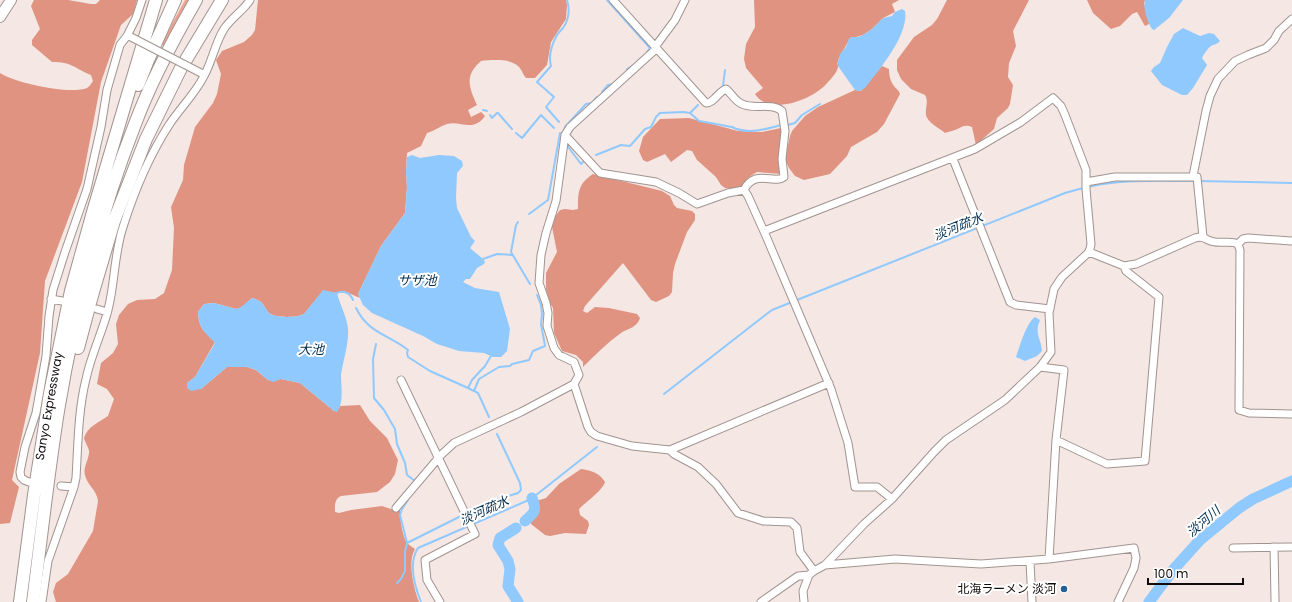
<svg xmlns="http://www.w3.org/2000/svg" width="1292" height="602" font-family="Poppins,'Noto Sans JP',sans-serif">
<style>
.green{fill:#eea38f}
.forest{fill:#df9380}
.water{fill:#90c9fe}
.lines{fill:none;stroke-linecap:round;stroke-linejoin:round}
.stream{stroke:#90c9fe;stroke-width:2}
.river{stroke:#90c9fe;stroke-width:11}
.street-casing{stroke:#a19490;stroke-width:9}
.secondary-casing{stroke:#a19490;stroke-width:12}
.highway-casing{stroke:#a19490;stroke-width:14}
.street{stroke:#fff;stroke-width:7}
.secondary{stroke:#fff;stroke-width:10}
.highway{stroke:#fff;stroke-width:12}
.street-bridge-casing{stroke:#a19490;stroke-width:9;stroke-linecap:butt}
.street-bridge{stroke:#fff;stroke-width:7}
.poi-dot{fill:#216197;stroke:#fff;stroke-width:1.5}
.labels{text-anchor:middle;stroke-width:4;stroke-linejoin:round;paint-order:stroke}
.street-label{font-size:12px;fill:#110c0b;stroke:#fff}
.poi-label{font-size:12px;fill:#110c0b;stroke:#fff;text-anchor:end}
.water-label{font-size:13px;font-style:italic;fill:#022e4f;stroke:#fff}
</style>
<rect width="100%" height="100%" fill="#f5e7e3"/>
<path class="green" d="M 185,0 L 192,0 L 165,46 L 161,44 Z"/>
<path class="forest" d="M 34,0 L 68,0 L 91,4 L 96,4 L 100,0 L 137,0 L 133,14 L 121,25 L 101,82 L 82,182 L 45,281 L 40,353 L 12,480 L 19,487 L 10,523 L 0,524 L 0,73 C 15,83 71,95 87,88 C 90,86 91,84 93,81 L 91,75 C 74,68 72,62 52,62 L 32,45 L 32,40 L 40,29 L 31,6 Z
M 258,0 L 566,0 L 567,5 L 566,19 L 551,42 L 547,65 L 535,78 L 526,78 C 523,75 522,70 519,67 C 511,58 492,60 481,61 C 464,76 469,87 477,105 L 468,110 L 471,117 L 481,112 L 485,116 C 473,133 460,120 447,124 C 440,126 435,131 427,133 L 421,146 L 407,153 L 406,172 L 407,187 L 405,213 L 381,246 L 358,294 L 360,298 L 346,292 L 337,293 L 323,291 L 304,314 C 297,318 275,318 269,313 C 266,310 264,305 261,302 C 259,300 255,299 252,298 L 241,308 L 236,309 L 214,303 L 204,304 L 198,312 C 199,329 204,331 215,342 L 195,377 L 187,383 L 201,389 L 227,367 L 247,367 L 256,370 L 268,380 L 281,379 L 300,383 L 334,411 L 337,411 L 340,406 L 360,405 L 370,421 L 387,438 L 398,460 L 395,474 L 390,482 L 377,492 L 341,496 C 334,499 335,506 335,512 L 339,513 L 351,510 L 382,506 L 394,510 L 400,510 C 400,518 402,536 407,543 C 409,545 412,547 415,549 C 407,562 414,589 419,602 L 56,602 L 53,592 L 56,583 L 68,574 L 93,531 L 98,501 C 97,490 87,485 85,475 C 83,468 88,461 89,453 C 90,449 85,443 84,438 C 87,427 99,422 108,416 L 114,399 L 107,389 L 97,384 L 101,363 L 113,353 L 118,344 L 116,324 L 119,315 L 128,304 L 137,300 L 155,299 L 164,293 L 172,270 L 174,228 L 171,207 L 183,180 L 184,165 L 195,127 L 213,103 L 217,94 L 221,74 L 216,60 L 222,51 L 244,42 L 252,35 L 255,30 Z
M 754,0 L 899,0 L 892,4 L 895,12 L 883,18 L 872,29 L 863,35 L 849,39 C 847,46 839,55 838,61 C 837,63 838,65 838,67 C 837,72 832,78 828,82 C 815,99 769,117 755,94 L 763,88 L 746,68 L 744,59 L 746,44 L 755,27 Z
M 947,0 L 1029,0 L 1013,31 L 1016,46 L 1009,63 L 1008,77 L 1013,85 L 1010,104 L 1008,108 L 997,118 L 994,129 L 976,145 L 972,127 C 965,124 962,127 955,130 C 952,131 948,132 945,133 C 939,128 927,122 926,115 C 925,107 929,102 925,95 L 911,89 L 901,79 L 897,70 L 897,60 L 914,37 L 932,25 L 937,19 Z
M 1087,0 L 1145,0 L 1144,3 L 1149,24 L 1145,26 L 1137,12 L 1132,14 L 1120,26 L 1111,29 L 1093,13 Z
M 882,66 L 889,69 C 889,74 890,81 894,86 C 896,89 899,90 900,94 L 884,124 L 877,132 L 851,147 L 847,156 L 830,174 L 804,180 L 795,176 L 789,168 L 785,159 L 790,136 L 792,131 L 805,116 L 818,107 L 855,90 L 861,91 Z
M 689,118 L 738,131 L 762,132 L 781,128 L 781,142 L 778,164 L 782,174 L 757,172 L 749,177 L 740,188 L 735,189 L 725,188 L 721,185 L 716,177 L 697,160 L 692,151 L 687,150 L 671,162 L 665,154 L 647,162 L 643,160 L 639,151 L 643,137 L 660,119 Z
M 593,174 L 662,191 L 670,196 L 674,205 L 677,208 L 692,211 L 695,214 L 695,220 L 687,232 L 675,264 L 673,273 L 672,292 L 669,296 L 656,302 L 651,300 L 623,263 L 585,306 L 583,311 L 587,313 L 595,307 L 609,308 L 637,314 L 640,318 C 637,328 628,328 621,333 C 607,343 595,355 583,367 L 583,362 L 576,355 L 562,351 L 554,333 L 553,308 L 550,303 L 546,289 L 546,273 L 557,252 L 552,227 L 552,223 L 554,218 L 560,210 L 565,209 L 573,210 L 578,209 C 578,192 578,184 593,174 Z
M 581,469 C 590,470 600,473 605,482 C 603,490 586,502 579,509 L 580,515 L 588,521 L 589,525 L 586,534 L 565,533 L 550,536 L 545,535 L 531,524 L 530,503 L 546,498 L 559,484 Z"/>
<path class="water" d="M 1145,0 L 1183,0 L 1169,18 L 1154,30 L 1152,29 C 1147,21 1143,9 1145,0 Z
M 902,9 L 905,11 C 909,35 879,70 865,88 L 860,91 L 855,90 L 838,66 L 838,61 L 840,54 L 846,47 L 849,39 L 851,37 L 858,37 L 863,35 L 872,29 L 883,18 L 892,16 L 895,12 Z
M 1183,28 L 1200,36 L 1209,33 L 1214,34 L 1220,41 C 1218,44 1215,44 1211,46 C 1207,49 1204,54 1202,58 L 1207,65 L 1193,88 L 1187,95 L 1182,95 L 1162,85 L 1151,71 L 1154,67 L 1160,63 L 1167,47 L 1174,34 Z
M 412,155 L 420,158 L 439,155 L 454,156 L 462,161 L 463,166 L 457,173 L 456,198 L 457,208 L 471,237 L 475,241 L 470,248 L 483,259 L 485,262 L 484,264 L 477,268 L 470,279 L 466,279 L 463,282 L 475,288 L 499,292 L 510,329 L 507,351 L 501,357 L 493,357 L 484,353 L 459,351 L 437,344 L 423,336 L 372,313 L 363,305 L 358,294 L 381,246 L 405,213 L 407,187 L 406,172 L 407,157 Z
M 323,290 L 337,293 C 340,305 347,317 348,329 C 349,344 343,360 341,375 C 341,386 344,403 337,412 L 334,411 L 300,383 L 281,379 L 273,382 L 268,380 L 256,370 L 247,367 L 227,367 L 201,389 L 191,391 L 187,388 L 187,383 L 195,377 L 215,343 C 204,331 199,329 198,312 L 204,304 L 214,303 L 236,309 L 241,307 L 252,298 C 255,299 259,300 261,302 C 264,305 266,310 269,313 C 275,318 297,318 304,314 Z
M 1035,317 L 1040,320 C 1034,334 1041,338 1042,351 L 1037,356 L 1025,361 L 1016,357 C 1020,346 1026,323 1035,317 Z"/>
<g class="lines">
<path class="stream" d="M 607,0 L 650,48 L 647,52
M 637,62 L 642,57
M 627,69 L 634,65
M 602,92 L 608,85 L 613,84
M 713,95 L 723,86 L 725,70
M 483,110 L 487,111
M 690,113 L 698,105
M 490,115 L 492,118 L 497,113 L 498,113 L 512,129
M 559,122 L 546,107 L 554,97 L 537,82 L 551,66 C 548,55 552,44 557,35 C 559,32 561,30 563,28 C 569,20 570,9 567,0
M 788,125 L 795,123 L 802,115 L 820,104
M 565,127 L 586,104 L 592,103 L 597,97
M 516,133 L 522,138 L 541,115 L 554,128
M 566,144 L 581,164 L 583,162
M 596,155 L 621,145 L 630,146 L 645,129 L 651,127 L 656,117 L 660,113 L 683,112 L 690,113 L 699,121 L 732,127 C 747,135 767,129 781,125
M 1199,181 L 1292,183
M 1088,187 C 1123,179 1159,181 1195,181
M 529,214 L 548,200 L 560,133
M 518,222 L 516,225 L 511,252 L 530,284
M 483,259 L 497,254 L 512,255
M 337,293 C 344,290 350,293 353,300
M 356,308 C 369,334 388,334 408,350 L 407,353 L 408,357 L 430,371 L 468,388 L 478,393 L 489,417
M 376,344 L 373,359 L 374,398 L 384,410 L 395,429 L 397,444 L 405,463 L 407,475 L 415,481
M 468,388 L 472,380 L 485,366 L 491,356
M 474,391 L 479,379 L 499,367 L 510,366 L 512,364 L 529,360 L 533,351 L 545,346 L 541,324 L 542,314 L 541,305 L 537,295
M 664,394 L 764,316 L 772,310 L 1065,193 L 1083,188
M 469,512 L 499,499 L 518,493 L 521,490 L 520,483 L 497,434
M 407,543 L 461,516
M 397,583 L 401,579 L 405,571 L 405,552 L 407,543 L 400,515 L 402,509 L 408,500
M 421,602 C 415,587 408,563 418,548 L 531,499 L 597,447"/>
<path class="river" d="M 525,521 C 535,512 537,511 532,498
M 516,528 L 500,538 L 498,545 L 508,561 L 510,569 L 508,586 L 518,602
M 1149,602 L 1173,570 L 1200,540 L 1239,508 L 1253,499 L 1292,481"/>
<defs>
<path id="street" d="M 613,0 L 706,103 C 714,103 718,92 726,89 C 732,94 735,101 742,104 C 754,110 771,102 782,111 L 785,131 L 782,159 L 784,177 C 775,185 755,168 744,190
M 655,47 L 675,20 L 685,0
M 565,135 L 600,173 L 656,182 L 679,193 L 697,204 L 728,193 L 744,190
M 953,159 L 1010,302 L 1016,305 L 1050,309
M 1193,176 L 1206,111 L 1210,96 L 1218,79 L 1235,61 L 1248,55 L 1266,48 L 1274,40 L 1279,31 L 1292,19
M 1086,182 L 1115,177 L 1197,177 L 1203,237 C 1216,247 1228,239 1238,244
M 744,190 L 748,196 L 766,236 L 831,389 L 848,443 L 855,487 L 877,487 L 892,499
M 764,231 L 975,149 L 1021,122 L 1053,98 L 1061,106 L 1065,115 L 1086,170 L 1086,189 L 1091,244 L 1090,249 L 1088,253 L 1062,277 L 1054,289 L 1049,313 L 1051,352 L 1040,367 L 1005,400 L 946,440 L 934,452 L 892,499 L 864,524 L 825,565
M 1238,244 L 1240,250 L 1239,410 L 1249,413 L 1292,414
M 1238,244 L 1243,239 L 1248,238 L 1292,241
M 1124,266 L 1136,264 L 1195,238 L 1200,237 L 1204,238
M 51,299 L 62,301
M 97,309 L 107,312
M 1040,367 L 1064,370 L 1056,440 L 1049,559
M 401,380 L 475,534 L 425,560 L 427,580 L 440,602
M 574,384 L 588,427 L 591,432 L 597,436 L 632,446 L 670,450 L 674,454 L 698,467 L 716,484 L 738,513 L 763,521 L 791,522 L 797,528 L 800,552 L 814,571
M 1056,440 L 1107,464 L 1145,461 L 1159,297 L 1126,271 L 1124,266 L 1089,252
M 670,450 L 829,383
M 29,482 L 24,480 L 21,477 L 20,472 L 25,447 L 36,413 L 46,356 L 49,316 L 53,290 L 65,252 L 87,189 L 101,127 L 107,90 L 120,45 L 127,36 L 136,18 L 142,0
M 61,486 L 74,487
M 396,508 L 441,455 L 454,443 L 521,412 L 574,384 L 579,375 L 574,362 L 559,355 L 554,348 L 547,326 L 548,313 L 546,303 L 539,283 L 541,255 L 546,233 L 556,201 L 565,135 L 570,127 L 656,49
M 1274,547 L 1275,600 L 1275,602
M 1233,548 L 1292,547
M 1030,561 L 1032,602
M 42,602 L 48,561 L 74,487 L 76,478 C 78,445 78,411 86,379 C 91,355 102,333 108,310 C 115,283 114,254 123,227 C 134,192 149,156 169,125 C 180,108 195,94 204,76 C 212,62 215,43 224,29 C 231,18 243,11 250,0
M 761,602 L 798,576 L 809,575
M 804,602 L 803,591 L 809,575 L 814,571 L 825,565 L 895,559 L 981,564 L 1049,559 L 1134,548 L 1136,558 L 1134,568 L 1118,602"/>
<path id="secondary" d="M 0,17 L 11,0"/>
<path id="highway" d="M 138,85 L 148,60 L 175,0
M 78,348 L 93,292 L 114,221 L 146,139 L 181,68 L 222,0
M 20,602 L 34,495 L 50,393 L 71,291 L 93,212 L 156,0
M 33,602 C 41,538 48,474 58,411 C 74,314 99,216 135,124 C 151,81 173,40 196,0"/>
</defs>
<use href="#street" class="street-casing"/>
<use href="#secondary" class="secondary-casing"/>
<use href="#highway" class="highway-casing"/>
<use href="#street" class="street"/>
<use href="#secondary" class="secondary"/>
<use href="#highway" class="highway"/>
<defs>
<path id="street-bridge" d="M 131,37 L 201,73"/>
</defs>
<use href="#street-bridge" class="street-bridge-casing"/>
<use href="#street-bridge" class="street-bridge"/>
</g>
<circle class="poi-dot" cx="1064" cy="589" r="4"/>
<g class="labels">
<g class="street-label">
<text transform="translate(49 406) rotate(-80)" y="4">Sanyo Expressway</text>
</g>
<g class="poi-label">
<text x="1056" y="593">北海ラーメン 淡河</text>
</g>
<g class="water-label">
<text transform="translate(958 226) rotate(-22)" y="5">淡河疏水</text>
<text x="417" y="285">サザ池</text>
<text x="311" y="354">大池</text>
<text transform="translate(484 510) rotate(-24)" y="5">淡河疏水</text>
<text transform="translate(1203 521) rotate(-41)" y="5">淡河川</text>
</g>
</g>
<path d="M1148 578v6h95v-6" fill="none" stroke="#110c0b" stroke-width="2"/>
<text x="1154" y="578" font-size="12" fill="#110c0b" stroke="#ffffff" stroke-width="3" paint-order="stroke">100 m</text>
</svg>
